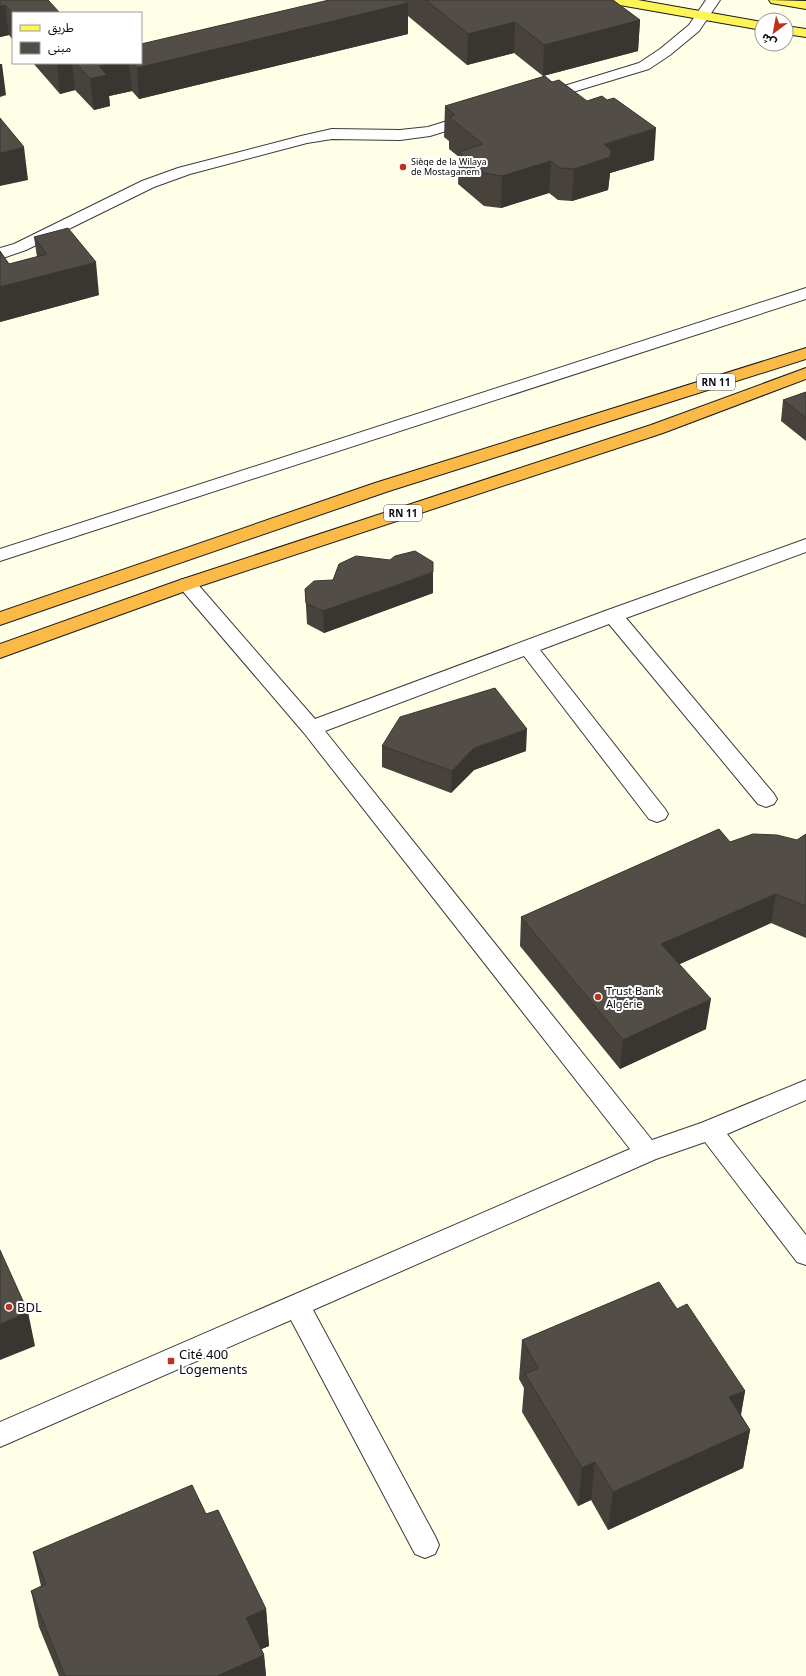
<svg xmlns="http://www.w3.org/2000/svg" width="806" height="1676" font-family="Georgia,'Noto Sans Arabic',serif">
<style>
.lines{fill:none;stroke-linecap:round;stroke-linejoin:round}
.minor-casing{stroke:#3c3c3c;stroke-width:2}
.major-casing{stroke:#1a1a1a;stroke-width:2}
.highway-casing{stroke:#1a1a1a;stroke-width:2}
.minor{fill:#fff;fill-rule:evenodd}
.major{fill:#fff456;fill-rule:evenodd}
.highway{fill:#fbb948;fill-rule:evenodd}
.wall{fill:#47423c}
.shaded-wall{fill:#393631}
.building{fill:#524d46;stroke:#393631}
.poi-dot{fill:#be321d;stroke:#fff;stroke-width:1.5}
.labels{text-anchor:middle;stroke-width:4;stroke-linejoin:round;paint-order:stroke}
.far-poi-label{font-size:9px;fill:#090909;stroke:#fff;text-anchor:start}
.shield{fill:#fff;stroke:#535353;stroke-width:1}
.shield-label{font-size:10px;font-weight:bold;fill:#090909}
.poi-label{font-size:11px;fill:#090909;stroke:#fff;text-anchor:start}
.near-poi-label{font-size:13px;fill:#090909;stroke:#fff;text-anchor:start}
</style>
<rect width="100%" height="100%" fill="#fffee6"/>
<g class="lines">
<defs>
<path id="minor" d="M 706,0 L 720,0 L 699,31 L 670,55 L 649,69 L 543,101 L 538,100 L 536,97 L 538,94 L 639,63 L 660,49 L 689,25 Z
M 473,113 L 478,115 L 481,118 L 478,121 L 430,136 L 400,140 L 332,139 L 307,143 L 190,174 L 154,187 L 26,250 L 0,259 L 0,248 L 14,244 L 142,181 L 178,168 L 301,136 L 332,129 L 400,130 L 428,127 Z
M 806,288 L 806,299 L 0,561 L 0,549 Z
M 806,539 L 806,552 L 626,618 L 774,794 L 777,799 L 774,804 L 766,807 L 758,804 L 609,624 L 540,650 L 665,809 L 668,814 L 665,819 L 657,822 L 649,819 L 524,656 L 325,731 L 652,1140 L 701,1123 L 806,1080 L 806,1100 L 727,1134 L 806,1235 L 806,1265 L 797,1262 L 705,1142 L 656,1159 L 313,1310 L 435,1536 L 439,1545 L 435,1554 L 425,1558 L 415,1554 L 291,1320 L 0,1447 L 0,1422 L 630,1149 L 304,733 L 180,588 L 177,584 L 180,580 L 187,578 L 194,580 L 315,719 L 605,611 Z"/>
<path id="major" d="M 607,0 L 638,0 L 762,22 L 762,30 L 614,4 L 609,3 Z
M 769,0 L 806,1 L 806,9 L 771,3 Z
M 786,26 L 806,29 L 806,37 L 786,34 Z"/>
<path id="highway" d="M 806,348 L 806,359 L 389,491 L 0,625 L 0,612 L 375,483 Z
M 806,368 L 806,379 L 663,433 L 194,588 L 0,658 L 0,644 L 180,580 L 651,425 Z"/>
</defs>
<use href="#minor" class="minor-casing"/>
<use href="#major" class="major-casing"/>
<use href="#highway" class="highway-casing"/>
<use href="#minor" class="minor"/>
<use href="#major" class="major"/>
<use href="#highway" class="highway"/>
</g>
<path class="wall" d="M 0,0 L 48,0 L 13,13 L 13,40 L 9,35 L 0,37 Z
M 329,0 L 613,0 L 640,20 L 638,51 L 543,76 L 514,53 L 467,65 L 408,16 L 408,34 L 139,99 L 132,91 L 109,96 L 110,106 L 94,110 L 75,90 L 60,94 L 33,63 L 141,63 Z
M 445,106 L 654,160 L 610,173 L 609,182 L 608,190 L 572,201 L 558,200 L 549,193 L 501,208 L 484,206 L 458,184 L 459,157 L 449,149 L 449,141 L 444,137 Z
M 34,237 L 99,295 L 0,322 L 0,251 L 9,264 L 37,257 Z
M 806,392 L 806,441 L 781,421 L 783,400 Z
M 305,589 L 433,593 L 324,633 L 307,624 Z
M 382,746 L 526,751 L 474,770 L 451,793 L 382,767 Z
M 806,834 L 806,938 L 771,923 L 679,964 L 706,1029 L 620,1069 L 520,946 L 521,917 L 730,842 L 797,840 Z
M 677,1309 L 745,1391 L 741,1415 L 750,1430 L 743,1468 L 608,1530 L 591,1500 L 578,1506 L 522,1412 L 524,1388 L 519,1379 L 522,1340 Z
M 206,1514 L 266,1609 L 269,1646 L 261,1649 L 264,1655 L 266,1676 L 59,1676 L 39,1627 L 31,1591 L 41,1586 L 33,1552 Z"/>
<path class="shaded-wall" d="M 408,3 L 408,34 L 139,99 L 137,68 Z
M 5,5 L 9,35 L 0,37 L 0,6 Z
M 640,20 L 638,51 L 543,76 L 544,45 Z
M 515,22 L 514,53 L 467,65 L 468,34 Z
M 57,63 L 72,63 L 75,90 L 60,94 Z
M 81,63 L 98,63 L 99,66 L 114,63 L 129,63 L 132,91 L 109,96 L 110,106 L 94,110 L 90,79 Z
M 0,64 L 2,64 L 6,95 L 0,97 Z
M 656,128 L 654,160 L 610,173 L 609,182 L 608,190 L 572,201 L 574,169 L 604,144 Z
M 24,147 L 28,180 L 0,186 L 0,153 Z
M 551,161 L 549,193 L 501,208 L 502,176 Z
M 96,262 L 99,295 L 0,322 L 0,287 Z
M 433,572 L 433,593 L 324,633 L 323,611 Z
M 527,729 L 526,751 L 474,770 L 451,793 L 452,771 L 474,748 Z
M 776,894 L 771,923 L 658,974 L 661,944 Z
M 711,999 L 706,1029 L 620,1069 L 623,1040 Z
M 28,1312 L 35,1346 L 0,1360 L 0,1324 Z
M 745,1391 L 738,1429 L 729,1397 Z
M 750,1430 L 743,1468 L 608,1530 L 613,1492 Z
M 595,1462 L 591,1500 L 578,1506 L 582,1468 Z
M 266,1609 L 269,1646 L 250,1654 L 246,1618 Z
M 264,1655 L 266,1676 L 217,1676 Z"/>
<path class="building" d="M 0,0 L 48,0 L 60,13 L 13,13 L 5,5 L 0,6 Z
M 329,0 L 404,0 L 408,3 L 137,68 L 132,63 L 141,63 L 141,44 Z
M 426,0 L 613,0 L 640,20 L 544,45 L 515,22 L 468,34 Z
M 76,63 L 87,63 L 88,64 L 94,63 L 114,63 L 99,66 L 107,75 L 90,79 Z
M 545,76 L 552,82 L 559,80 L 587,101 L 602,96 L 607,100 L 614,98 L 656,128 L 604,144 L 611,150 L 610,157 L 574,169 L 560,168 L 551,161 L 502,176 L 485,173 L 459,152 L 483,144 L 449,117 L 455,115 L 445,106 Z
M 0,118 L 24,147 L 0,153 Z
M 68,228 L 96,262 L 0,287 L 0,251 L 9,264 L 47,254 L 34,237 Z
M 806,392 L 806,418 L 783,400 Z
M 415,551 L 433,562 L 433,572 L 323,611 L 306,603 L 305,589 L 314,581 L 333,580 L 339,564 L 356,556 L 390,560 L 395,556 Z
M 495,688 L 527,729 L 474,748 L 452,771 L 382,746 L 400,717 Z
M 719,829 L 730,842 L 753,834 L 777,835 L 797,840 L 806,834 L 806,906 L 776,894 L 661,944 L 711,999 L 623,1040 L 521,917 Z
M 0,1250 L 28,1312 L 0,1324 Z
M 659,1282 L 677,1309 L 687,1304 L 745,1391 L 729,1397 L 750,1430 L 613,1492 L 595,1462 L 582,1468 L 525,1374 L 538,1368 L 522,1340 Z
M 192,1485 L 206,1514 L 218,1510 L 266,1609 L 246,1618 L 264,1655 L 217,1676 L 65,1676 L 31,1591 L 46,1584 L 33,1552 Z"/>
<g class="poi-dot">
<circle cx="403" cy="167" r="4"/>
<circle cx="598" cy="997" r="4"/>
<circle cx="9" cy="1307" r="4"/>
<rect x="167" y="1357" width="8" height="8" rx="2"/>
</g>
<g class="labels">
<g class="far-poi-label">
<text x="411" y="165">Siège de la Wilaya<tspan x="411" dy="10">de Mostaganem</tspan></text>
</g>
<g class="shield">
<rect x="697" y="374" width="38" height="16" rx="3"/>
<rect x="384" y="505" width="38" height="16" rx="3"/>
</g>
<g class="shield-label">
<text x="716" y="386">RN 11</text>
<text x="403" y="517">RN 11</text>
</g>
<g class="poi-label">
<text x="606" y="995">Trust Bank<tspan x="606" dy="13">Algérie</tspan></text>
</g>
<g class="near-poi-label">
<text x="17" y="1312">BDL</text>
<text x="179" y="1359">Cité 400<tspan x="179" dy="15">Logements</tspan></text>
</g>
</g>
<rect x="12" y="12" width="130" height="52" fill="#ffffff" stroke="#9d9d9d"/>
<rect x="20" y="25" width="20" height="6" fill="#fff456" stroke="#9d9d9d"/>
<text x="48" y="32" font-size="12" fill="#090909">طريق</text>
<rect x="20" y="42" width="20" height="12" fill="#524d46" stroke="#9d9d9d"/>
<text x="48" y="52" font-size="12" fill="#090909">مبنى</text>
<g transform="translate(774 32) rotate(212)"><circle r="19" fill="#ffffff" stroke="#9d9d9d"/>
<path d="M0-3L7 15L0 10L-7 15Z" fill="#be321d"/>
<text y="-6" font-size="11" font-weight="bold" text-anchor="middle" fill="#090909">ش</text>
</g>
</svg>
